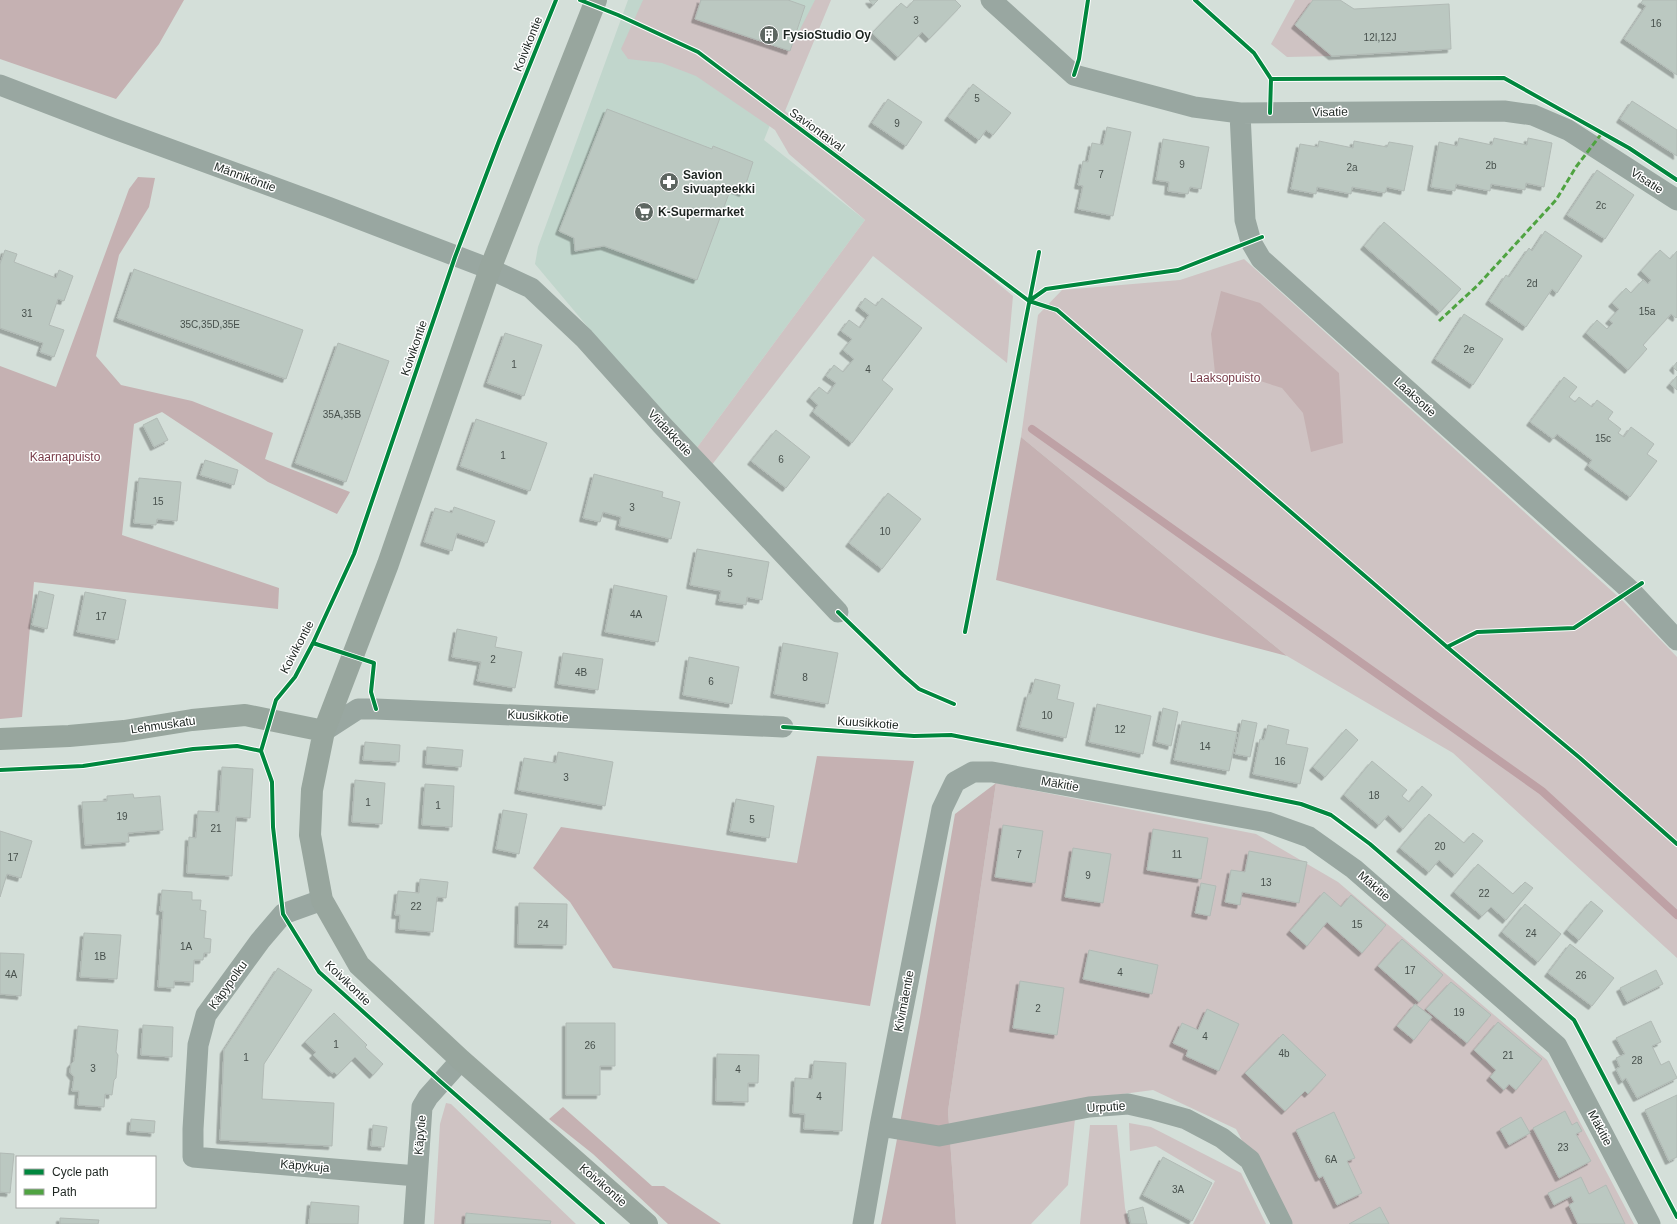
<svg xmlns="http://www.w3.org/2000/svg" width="1677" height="1224" font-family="Helvetica,sans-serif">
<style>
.built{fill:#c1d6cc}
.green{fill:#cfc3c3}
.forest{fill:#c5b1b2}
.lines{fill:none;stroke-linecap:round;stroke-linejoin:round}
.stream{stroke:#bea1a5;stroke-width:8}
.building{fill:#bbc8c1;stroke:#b1bab5;filter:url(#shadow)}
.street{stroke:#99a7a1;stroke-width:21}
.secondary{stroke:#98a69e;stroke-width:22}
.quiet{stroke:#4fa341;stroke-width:3;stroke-dasharray:6 3;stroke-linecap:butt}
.cycleway-casing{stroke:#fff;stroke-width:6}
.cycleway{stroke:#00873e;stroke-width:4}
.labels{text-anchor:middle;stroke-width:3;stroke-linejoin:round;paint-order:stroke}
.number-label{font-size:10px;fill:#47504c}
.poi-label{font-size:12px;font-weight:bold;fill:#1d2521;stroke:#fff;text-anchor:start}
.street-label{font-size:12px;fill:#1d2521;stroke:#fff}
.park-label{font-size:12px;fill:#783b48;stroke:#fff}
</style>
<defs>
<filter id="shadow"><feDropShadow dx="-3.5" dy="3.5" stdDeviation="0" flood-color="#0004"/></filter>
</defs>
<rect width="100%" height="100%" fill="#d4dfd9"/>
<path class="built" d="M 628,0 L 820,0 L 764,140 L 865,220 L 696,449 L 644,394 L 535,264 L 538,247 Z"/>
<path class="green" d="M 643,0 L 701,0 L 695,19 L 789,51 L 815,0 L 831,0 L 785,111 L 905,206 L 1013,296 L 1007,363 L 873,256 L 711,466 L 696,449 L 865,220 L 789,154 L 775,130 L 696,76 L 662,63 L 628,59 L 621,49 Z
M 1295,0 L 1313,0 L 1295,25 L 1332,56 L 1287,57 L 1271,44 Z
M 1244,259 L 1623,601 L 1677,657 L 1677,958 L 1453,753 L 1287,656 L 1021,437 L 1038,315 L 1062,290 L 1180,280 Z
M 996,783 L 1256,834 L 1338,882 L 1547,1060 L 1634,1224 L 1286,1224 L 1236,1129 L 1153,1090 L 1077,1100 L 1068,1185 L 1031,1224 L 956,1224 L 948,1111 Z
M 446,1103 L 451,1104 L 576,1224 L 550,1224 L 550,1221 L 466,1213 L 465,1224 L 434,1224 L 440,1124 Z
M 1129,1123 L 1151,1127 L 1241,1173 L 1266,1224 L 1193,1224 L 1215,1181 L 1156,1146 L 1130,1151 Z
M 1090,1125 L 1117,1125 L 1125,1208 L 1129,1224 L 1080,1224 Z"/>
<path class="forest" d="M 0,0 L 184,0 L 159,44 L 116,99 L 0,59 Z
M 138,177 L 155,178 L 149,207 L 119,255 L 96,356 L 121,385 L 192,401 L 273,433 L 265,459 L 350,492 L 337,514 L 268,482 L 162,412 L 134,424 L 122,535 L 279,588 L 278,609 L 34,582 L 22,717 L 0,719 L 0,366 L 56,387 L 129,189 Z
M 1221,291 L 1260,303 L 1339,373 L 1343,443 L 1311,452 L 1303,413 L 1282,388 L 1251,378 L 1215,373 L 1211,334 Z
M 1021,437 L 1287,656 L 996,580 Z
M 817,756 L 914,761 L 870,1006 L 613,968 L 570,902 L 533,868 L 561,827 L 797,863 Z
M 996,783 L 948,1111 L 956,1224 L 881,1224 L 920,1017 L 955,814 Z
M 563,1107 L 652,1186 L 664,1186 L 721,1224 L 668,1224 L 593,1154 L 549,1119 Z"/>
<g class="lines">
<path class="stream" d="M 1032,429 L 1542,791 L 1677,915"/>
</g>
<path class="building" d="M 700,0 L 788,0 L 805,6 L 790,51 L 695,19 L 701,0 Z
M 869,0 L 878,0 L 873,5 Z
M 914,0 L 955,0 L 961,6 L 929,39 L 922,32 L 898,57 L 872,33 L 901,3 L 907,8 Z
M 1313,0 L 1340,0 L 1354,9 L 1449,4 L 1451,49 L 1332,56 L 1295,25 Z
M 1643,0 L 1677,0 L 1677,75 L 1624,39 L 1646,6 L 1641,3 Z
M 973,84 L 1011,113 L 993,135 L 986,130 L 979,140 L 948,117 Z
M 888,99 L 922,122 L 906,146 L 872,123 Z
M 1632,101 L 1677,130 L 1677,156 L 1620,119 Z
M 607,109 L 712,149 L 713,146 L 753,162 L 743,193 L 731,188 L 697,280 L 604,246 L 575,251 L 574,238 L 559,231 Z
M 1107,127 L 1131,132 L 1113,216 L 1078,209 L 1083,186 L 1078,185 L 1083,161 L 1088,162 L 1092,143 L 1103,145 Z
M 1459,138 L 1492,145 L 1494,138 L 1527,145 L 1528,138 L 1552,143 L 1544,187 L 1526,183 L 1525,190 L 1491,184 L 1490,191 L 1456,184 L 1455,191 L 1431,187 L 1439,142 L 1457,146 Z
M 1163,139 L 1209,147 L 1201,189 L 1190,187 L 1188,194 L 1168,191 L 1169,182 L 1156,180 Z
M 1319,141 L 1353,148 L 1354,141 L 1387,147 L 1389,142 L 1413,146 L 1404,191 L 1387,187 L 1385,193 L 1352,187 L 1351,194 L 1317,187 L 1316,194 L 1291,189 L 1300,144 L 1318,147 Z
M 1597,170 L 1634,195 L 1605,239 L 1567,215 Z
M 1384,222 L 1461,289 L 1440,312 L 1364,246 Z
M 1545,231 L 1582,256 L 1557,293 L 1552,289 L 1526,327 L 1489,301 L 1506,275 L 1509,277 L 1529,248 L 1532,251 Z
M 5,250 L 17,254 L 14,262 L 56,278 L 59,270 L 73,276 L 64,301 L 58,299 L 49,325 L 64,330 L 54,357 L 40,352 L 43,343 L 0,328 L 0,264 Z
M 1660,250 L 1670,259 L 1677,251 L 1677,317 L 1676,318 L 1671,314 L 1643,345 L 1647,349 L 1628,370 L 1586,333 L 1597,320 L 1607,329 L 1613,323 L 1609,320 L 1619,309 L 1612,303 L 1626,288 L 1631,293 L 1643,280 L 1648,284 L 1651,280 L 1641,271 Z
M 134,269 L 303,330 L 286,379 L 117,318 Z
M 865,298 L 876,306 L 882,298 L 922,328 L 882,380 L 893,389 L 852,443 L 813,412 L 818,405 L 810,398 L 819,387 L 828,394 L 836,383 L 826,376 L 834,365 L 843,372 L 854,359 L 843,350 L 852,339 L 841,331 L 849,320 L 860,328 L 869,315 L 859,307 Z
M 1464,314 L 1503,339 L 1473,385 L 1435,359 Z
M 505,333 L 542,345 L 524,396 L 487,383 Z
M 338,343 L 389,361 L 346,482 L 295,463 Z
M 1677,362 L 1677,371 L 1673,367 Z
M 1677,376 L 1677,390 L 1670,384 Z
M 1564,377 L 1577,387 L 1569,397 L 1575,402 L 1579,397 L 1592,407 L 1597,400 L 1613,412 L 1608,419 L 1621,429 L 1618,433 L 1624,437 L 1631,427 L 1654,444 L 1647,454 L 1657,461 L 1630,497 L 1588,466 L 1592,460 L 1557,434 L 1553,439 L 1530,422 Z
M 157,418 L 168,440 L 154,447 L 143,425 Z
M 476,419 L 547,443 L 530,491 L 460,466 Z
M 776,430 L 810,457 L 786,488 L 751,461 Z
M 205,460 L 238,470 L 234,485 L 200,475 Z
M 594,474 L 663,492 L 662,497 L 680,502 L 671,539 L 619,526 L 621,517 L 603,512 L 600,522 L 583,518 Z
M 139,478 L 181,482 L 177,521 L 157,519 L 156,525 L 134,523 Z
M 888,493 L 921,519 L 882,569 L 849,543 Z
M 454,507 L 495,521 L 487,543 L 457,533 L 452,551 L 424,542 L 435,508 L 452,513 Z
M 697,549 L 769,562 L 762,600 L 747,597 L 746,605 L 719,601 L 721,591 L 690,585 Z
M 614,585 L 667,596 L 658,642 L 605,632 Z
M 39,591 L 54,595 L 47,629 L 32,625 Z
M 85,592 L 126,600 L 118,640 L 77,632 Z
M 457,629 L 497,637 L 495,647 L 522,652 L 515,688 L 477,681 L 481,662 L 452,657 Z
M 783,643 L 838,653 L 828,704 L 774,694 Z
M 563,653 L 603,659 L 598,690 L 558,684 Z
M 689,657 L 739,667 L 732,704 L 683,695 Z
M 1035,679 L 1060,685 L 1057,699 L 1074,703 L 1066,738 L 1020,727 L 1028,694 L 1031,694 Z
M 1097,704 L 1151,716 L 1143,754 L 1089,742 Z
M 1163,708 L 1178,712 L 1171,746 L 1156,742 Z
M 1242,720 L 1257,723 L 1250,757 L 1235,754 Z
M 1182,721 L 1237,732 L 1229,771 L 1174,760 Z
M 1268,725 L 1289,730 L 1286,744 L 1308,748 L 1300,784 L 1253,774 L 1260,739 L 1264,740 Z
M 1346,729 L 1358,740 L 1325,777 L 1313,767 Z
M 365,742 L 400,745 L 399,762 L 363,760 Z
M 427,747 L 463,750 L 461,767 L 426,764 Z
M 558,752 L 613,762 L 605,806 L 518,790 L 524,758 L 556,763 Z
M 1372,761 L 1407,790 L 1402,796 L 1409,802 L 1422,786 L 1432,795 L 1403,829 L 1388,815 L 1379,825 L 1344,795 Z
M 222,767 L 253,769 L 250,818 L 236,817 L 232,876 L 187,873 L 189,837 L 196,838 L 198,811 L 219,812 Z
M 355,780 L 385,783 L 382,824 L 352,822 Z
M 425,784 L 454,786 L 452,827 L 422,825 Z
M 133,794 L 134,798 L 160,796 L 163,830 L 128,833 L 129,842 L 85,845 L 82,802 L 107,801 L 107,796 Z
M 736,799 L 774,806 L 769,838 L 730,831 Z
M 503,810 L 527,814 L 519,854 L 496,849 Z
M 1429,814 L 1464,843 L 1473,833 L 1483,841 L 1455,874 L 1439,860 L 1429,872 L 1400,848 Z
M 1003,825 L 1043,831 L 1035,883 L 995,877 Z
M 1153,829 L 1208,838 L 1201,879 L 1147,870 Z
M 0,831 L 32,841 L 21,878 L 7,874 L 0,897 Z
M 1073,848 L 1111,854 L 1103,903 L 1065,897 Z
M 1249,851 L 1307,862 L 1299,903 L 1242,892 L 1240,905 L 1225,902 L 1231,870 L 1245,872 Z
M 1478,864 L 1513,894 L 1525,882 L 1533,888 L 1506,920 L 1491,907 L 1482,916 L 1454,892 Z
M 420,879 L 448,882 L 446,898 L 437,897 L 433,932 L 399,929 L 400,915 L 395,915 L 398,891 L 419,893 Z
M 1201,883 L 1216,886 L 1210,916 L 1195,913 Z
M 162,890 L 192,892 L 192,900 L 201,900 L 200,910 L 206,911 L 204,938 L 211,939 L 210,953 L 204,953 L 203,960 L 194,960 L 193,982 L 174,981 L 174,988 L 158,987 L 163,911 L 160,911 Z
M 1324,892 L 1341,907 L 1351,895 L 1386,925 L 1362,953 L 1327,922 L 1307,946 L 1290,931 Z
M 1591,901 L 1603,911 L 1579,940 L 1567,930 Z
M 519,903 L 567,904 L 566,945 L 518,944 Z
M 1525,904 L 1561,934 L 1538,962 L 1502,932 Z
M 84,933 L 121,935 L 117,979 L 80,977 Z
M 1402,939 L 1443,975 L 1419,1002 L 1378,966 Z
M 1570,944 L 1614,978 L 1592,1006 L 1548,973 Z
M 1089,950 L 1158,965 L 1152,994 L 1083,979 Z
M 0,953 L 24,954 L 21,996 L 0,994 Z
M 278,968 L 312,990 L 264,1064 L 262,1099 L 334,1103 L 332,1146 L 220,1140 L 224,1050 Z
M 1656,970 L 1663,984 L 1627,1002 L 1620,988 Z
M 1020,981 L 1064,988 L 1057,1035 L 1013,1028 Z
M 1451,982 L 1491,1015 L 1467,1043 L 1426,1009 Z
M 1415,1004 L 1432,1017 L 1414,1040 L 1397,1026 Z
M 1207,1009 L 1239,1024 L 1219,1071 L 1186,1056 L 1188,1050 L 1173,1043 L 1182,1023 L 1198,1030 Z
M 334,1013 L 367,1045 L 365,1047 L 383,1064 L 373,1075 L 355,1057 L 337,1075 L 334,1072 L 332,1073 L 313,1055 L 316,1052 L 305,1042 Z
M 1651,1021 L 1661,1042 L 1652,1046 L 1661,1065 L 1669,1061 L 1677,1078 L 1637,1098 L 1626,1078 L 1622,1081 L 1616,1069 L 1620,1067 L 1616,1058 L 1625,1054 L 1616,1038 Z
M 1498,1022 L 1542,1059 L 1516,1090 L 1509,1084 L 1504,1090 L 1490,1077 L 1496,1070 L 1474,1050 Z
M 566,1023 L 615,1023 L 615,1066 L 600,1066 L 600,1095 L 566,1095 Z
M 143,1025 L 173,1027 L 172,1057 L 141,1055 Z
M 78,1026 L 118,1030 L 116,1052 L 118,1055 L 116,1078 L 114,1080 L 112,1095 L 105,1094 L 104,1107 L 78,1105 L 79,1091 L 72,1091 L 74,1077 L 70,1072 L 71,1064 L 74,1061 Z
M 1283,1034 L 1326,1075 L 1308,1094 L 1305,1091 L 1285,1111 L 1245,1073 Z
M 717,1054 L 759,1055 L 758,1083 L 748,1083 L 748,1102 L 716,1101 Z
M 814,1061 L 846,1063 L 842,1131 L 804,1129 L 805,1114 L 793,1113 L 795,1078 L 812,1079 Z
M 1677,1095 L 1677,1157 L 1669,1161 L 1645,1110 Z
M 1565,1111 L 1572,1125 L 1577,1122 L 1582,1131 L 1576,1134 L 1591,1161 L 1559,1178 L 1533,1128 Z
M 1334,1112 L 1355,1158 L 1347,1161 L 1362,1193 L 1337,1205 L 1323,1176 L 1319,1178 L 1296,1130 Z
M 1521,1117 L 1530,1133 L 1509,1145 L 1500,1129 Z
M 131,1119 L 155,1121 L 154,1133 L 130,1131 Z
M 373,1125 L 387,1127 L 384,1147 L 371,1146 Z
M 0,1153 L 14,1154 L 10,1193 L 0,1192 Z
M 1163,1157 L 1212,1183 L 1192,1221 L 1143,1195 Z
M 1581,1177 L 1589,1194 L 1606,1185 L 1625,1224 L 1578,1224 L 1569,1205 L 1574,1202 L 1571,1196 L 1554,1205 L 1548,1193 Z
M 311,1202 L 359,1206 L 358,1224 L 309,1224 Z
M 1143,1207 L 1147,1224 L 1131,1224 L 1128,1211 Z
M 1380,1207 L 1389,1224 L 1349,1224 Z
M 466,1213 L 551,1221 L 550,1224 L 465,1224 Z
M 60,1218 L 99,1220 L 98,1224 L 60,1224 Z"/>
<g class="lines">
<path class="street" d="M 991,0 L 1074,75 L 1194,107 L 1240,113 L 1504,111 L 1533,115 L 1568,130 L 1677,200
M 0,85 L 112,128 L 328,207 L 490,269 L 531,288 L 584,338 L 661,424 L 838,612
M 1240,113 L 1245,220 L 1251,242 L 1261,259 L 1599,562 L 1630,590 L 1677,640
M 324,731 L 358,709 L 376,709 L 783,727
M 322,900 L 283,914 L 260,941 L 206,1015 L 198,1045 L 193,1129 L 193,1157 L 417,1176
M 880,1126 L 939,1136 L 1089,1107 L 1128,1104 L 1150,1109 L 1186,1119 L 1222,1138 L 1250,1160 L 1282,1224
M 414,1224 L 422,1107 L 428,1097 L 461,1060
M 863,1224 L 880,1126 L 942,809 L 955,782 L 973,772 L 992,772 L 1267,822 L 1309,837 L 1354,869 L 1557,1046 L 1650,1224"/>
<path class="secondary" d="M 596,0 L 490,269 L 388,564 L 324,731 L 312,790 L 310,835 L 322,900 L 359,965 L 461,1060 L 647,1224
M 0,739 L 69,736 L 124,731 L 192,720 L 245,715 L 324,731"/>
<path class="quiet" d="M 1439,321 L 1478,285 L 1556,200 L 1576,167 L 1602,133"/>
<defs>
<path id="cycleway" d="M 556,0 L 499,141 L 455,257 L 354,554 L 313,643 L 295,677 L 276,700 L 261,751 L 272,782 L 273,827 L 283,914 L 319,972 L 441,1082 L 603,1224
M 580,0 L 618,15 L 698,52 L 1029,301 L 1057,310 L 1447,647 L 1580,758 L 1677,844
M 1195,0 L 1254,53 L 1271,79
M 1074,75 L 1079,59 L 1088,0
M 1270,113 L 1271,79 L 1504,78 L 1629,148 L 1677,180
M 1029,301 L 1046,289 L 1178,270 L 1262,237
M 838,612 L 903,675 L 919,689 L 954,704
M 965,632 L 1039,252
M 313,643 L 374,663 L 371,692 L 376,709
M 1447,647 L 1477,632 L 1574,628 L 1642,583
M 783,727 L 914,736 L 951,735 L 1233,790 L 1301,804 L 1331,815 L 1370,844 L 1574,1020 L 1677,1217
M 0,770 L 83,766 L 193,749 L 237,746 L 261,751"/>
</defs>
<use href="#cycleway" class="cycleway-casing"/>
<use href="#cycleway" class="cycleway"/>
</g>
<defs>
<symbol id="building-disc" viewBox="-11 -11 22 22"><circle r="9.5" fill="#5d6661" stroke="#fff"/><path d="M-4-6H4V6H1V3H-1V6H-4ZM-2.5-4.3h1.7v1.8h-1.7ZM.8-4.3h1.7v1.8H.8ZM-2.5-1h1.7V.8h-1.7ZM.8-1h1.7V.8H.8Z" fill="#fff"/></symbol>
<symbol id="pharmacy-disc" viewBox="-11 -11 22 22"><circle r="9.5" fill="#5d6661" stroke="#fff"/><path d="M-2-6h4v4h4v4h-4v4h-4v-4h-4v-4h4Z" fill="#fff"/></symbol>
<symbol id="supermarket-disc" viewBox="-11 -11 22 22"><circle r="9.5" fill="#5d6661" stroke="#fff"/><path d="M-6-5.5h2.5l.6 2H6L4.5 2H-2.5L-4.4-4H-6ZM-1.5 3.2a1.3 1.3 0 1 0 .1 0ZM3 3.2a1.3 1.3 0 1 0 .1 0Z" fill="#fff"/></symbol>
</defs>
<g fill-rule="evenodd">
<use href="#building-disc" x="758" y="24" width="22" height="22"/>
<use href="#pharmacy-disc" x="658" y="171" width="22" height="22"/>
<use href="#supermarket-disc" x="633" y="201" width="22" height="22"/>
</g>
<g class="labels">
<g class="number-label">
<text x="916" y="24">3</text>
<text x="1656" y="27">16</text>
<text x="1380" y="41">12I,12J</text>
<text x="977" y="102">5</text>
<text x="897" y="127">9</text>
<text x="1182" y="168">9</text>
<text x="1491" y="169">2b</text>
<text x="1352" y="171">2a</text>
<text x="1101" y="178">7</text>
<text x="1601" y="209">2c</text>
<text x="1532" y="287">2d</text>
<text x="1647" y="315">15a</text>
<text x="27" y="317">31</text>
<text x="210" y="328">35C,35D,35E</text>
<text x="1469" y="353">2e</text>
<text x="514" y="368">1</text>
<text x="868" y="373">4</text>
<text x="342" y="418">35A,35B</text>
<text x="1603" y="442">15c</text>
<text x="503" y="459">1</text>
<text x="781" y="463">6</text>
<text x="158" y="505">15</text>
<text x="632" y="511">3</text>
<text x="885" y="535">10</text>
<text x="730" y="577">5</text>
<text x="636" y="618">4A</text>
<text x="101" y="620">17</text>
<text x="493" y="663">2</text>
<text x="581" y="676">4B</text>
<text x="805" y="681">8</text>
<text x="711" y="685">6</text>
<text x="1047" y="719">10</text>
<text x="1120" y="733">12</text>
<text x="1205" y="750">14</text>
<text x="1280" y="765">16</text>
<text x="566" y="781">3</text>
<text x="1374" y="799">18</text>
<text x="368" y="806">1</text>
<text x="438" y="809">1</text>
<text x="122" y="820">19</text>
<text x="752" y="823">5</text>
<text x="216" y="832">21</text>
<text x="1440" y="850">20</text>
<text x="1019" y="858">7</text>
<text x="1177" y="858">11</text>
<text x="13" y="861">17</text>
<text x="1088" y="879">9</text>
<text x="1266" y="886">13</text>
<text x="1484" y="897">22</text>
<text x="416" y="910">22</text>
<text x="543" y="928">24</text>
<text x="1357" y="928">15</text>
<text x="1531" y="937">24</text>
<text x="186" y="950">1A</text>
<text x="100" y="960">1B</text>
<text x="1410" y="974">17</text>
<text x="1120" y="976">4</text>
<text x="11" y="978">4A</text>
<text x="1581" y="979">26</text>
<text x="1038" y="1012">2</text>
<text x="1459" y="1016">19</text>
<text x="1205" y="1040">4</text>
<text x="336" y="1048">1</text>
<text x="590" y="1049">26</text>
<text x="1284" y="1057">4b</text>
<text x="1508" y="1059">21</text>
<text x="246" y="1061">1</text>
<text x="1637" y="1064">28</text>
<text x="93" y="1072">3</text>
<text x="738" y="1073">4</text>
<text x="819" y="1100">4</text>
<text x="1563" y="1151">23</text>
<text x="1331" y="1163">6A</text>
<text x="1178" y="1193">3A</text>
</g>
<g class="poi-label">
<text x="783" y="39">FysioStudio Oy</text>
<text x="683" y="179">Savion<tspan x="683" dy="14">sivuapteekki</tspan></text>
<text x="658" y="216">K-Supermarket</text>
</g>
<g class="street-label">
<text transform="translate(528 44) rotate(-68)" y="4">Koivikontie</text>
<text transform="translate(1330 112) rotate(-1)" y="4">Visatie</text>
<text transform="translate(817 130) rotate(36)" y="4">Saviontaival</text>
<text transform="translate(245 177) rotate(20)" y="4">Männiköntie</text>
<text transform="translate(1647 181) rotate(33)" y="4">Visatie</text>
<text transform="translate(414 348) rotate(-71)" y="4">Koivikontie</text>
<text transform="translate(1415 397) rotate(42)" y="4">Laaksotie</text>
<text transform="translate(670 433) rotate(47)" y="4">Viidakkotie</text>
<text transform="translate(297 647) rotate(-62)" y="4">Koivikontie</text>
<text transform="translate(538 716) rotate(3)" y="4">Kuusikkotie</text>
<text transform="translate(868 723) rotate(4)" y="4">Kuusikkotie</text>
<text transform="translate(163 725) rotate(-8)" y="4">Lehmuskatu</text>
<text transform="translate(1060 784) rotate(10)" y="4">Mäkitie</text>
<text transform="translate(1374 886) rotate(41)" y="4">Mäkitie</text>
<text transform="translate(348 983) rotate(44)" y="4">Koivikontie</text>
<text transform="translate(228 985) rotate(-54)" y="4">Käpypolku</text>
<text transform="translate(904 1001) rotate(-79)" y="4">Kivimäentie</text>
<text transform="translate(1106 1107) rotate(-4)" y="4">Urputie</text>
<text transform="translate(1600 1128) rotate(62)" y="4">Mäkitie</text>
<text transform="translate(420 1135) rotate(-85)" y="4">Käpytie</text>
<text transform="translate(305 1166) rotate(5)" y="4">Käpykuja</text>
<text transform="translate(603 1185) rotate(41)" y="4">Koivikontie</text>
</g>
<g class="park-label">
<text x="1225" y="382">Laaksopuisto</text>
<text x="65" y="461">Kaarnapuisto</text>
</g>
</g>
<rect x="16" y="1156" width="140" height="52" fill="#ffffff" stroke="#a5a8a6"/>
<rect x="24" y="1169" width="20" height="6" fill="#00873e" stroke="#a5a8a6"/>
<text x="52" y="1176" font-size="12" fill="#1d2521">Cycle path</text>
<rect x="24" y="1189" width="20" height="6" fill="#4fa341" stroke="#a5a8a6"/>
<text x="52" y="1196" font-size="12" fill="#1d2521">Path</text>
</svg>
